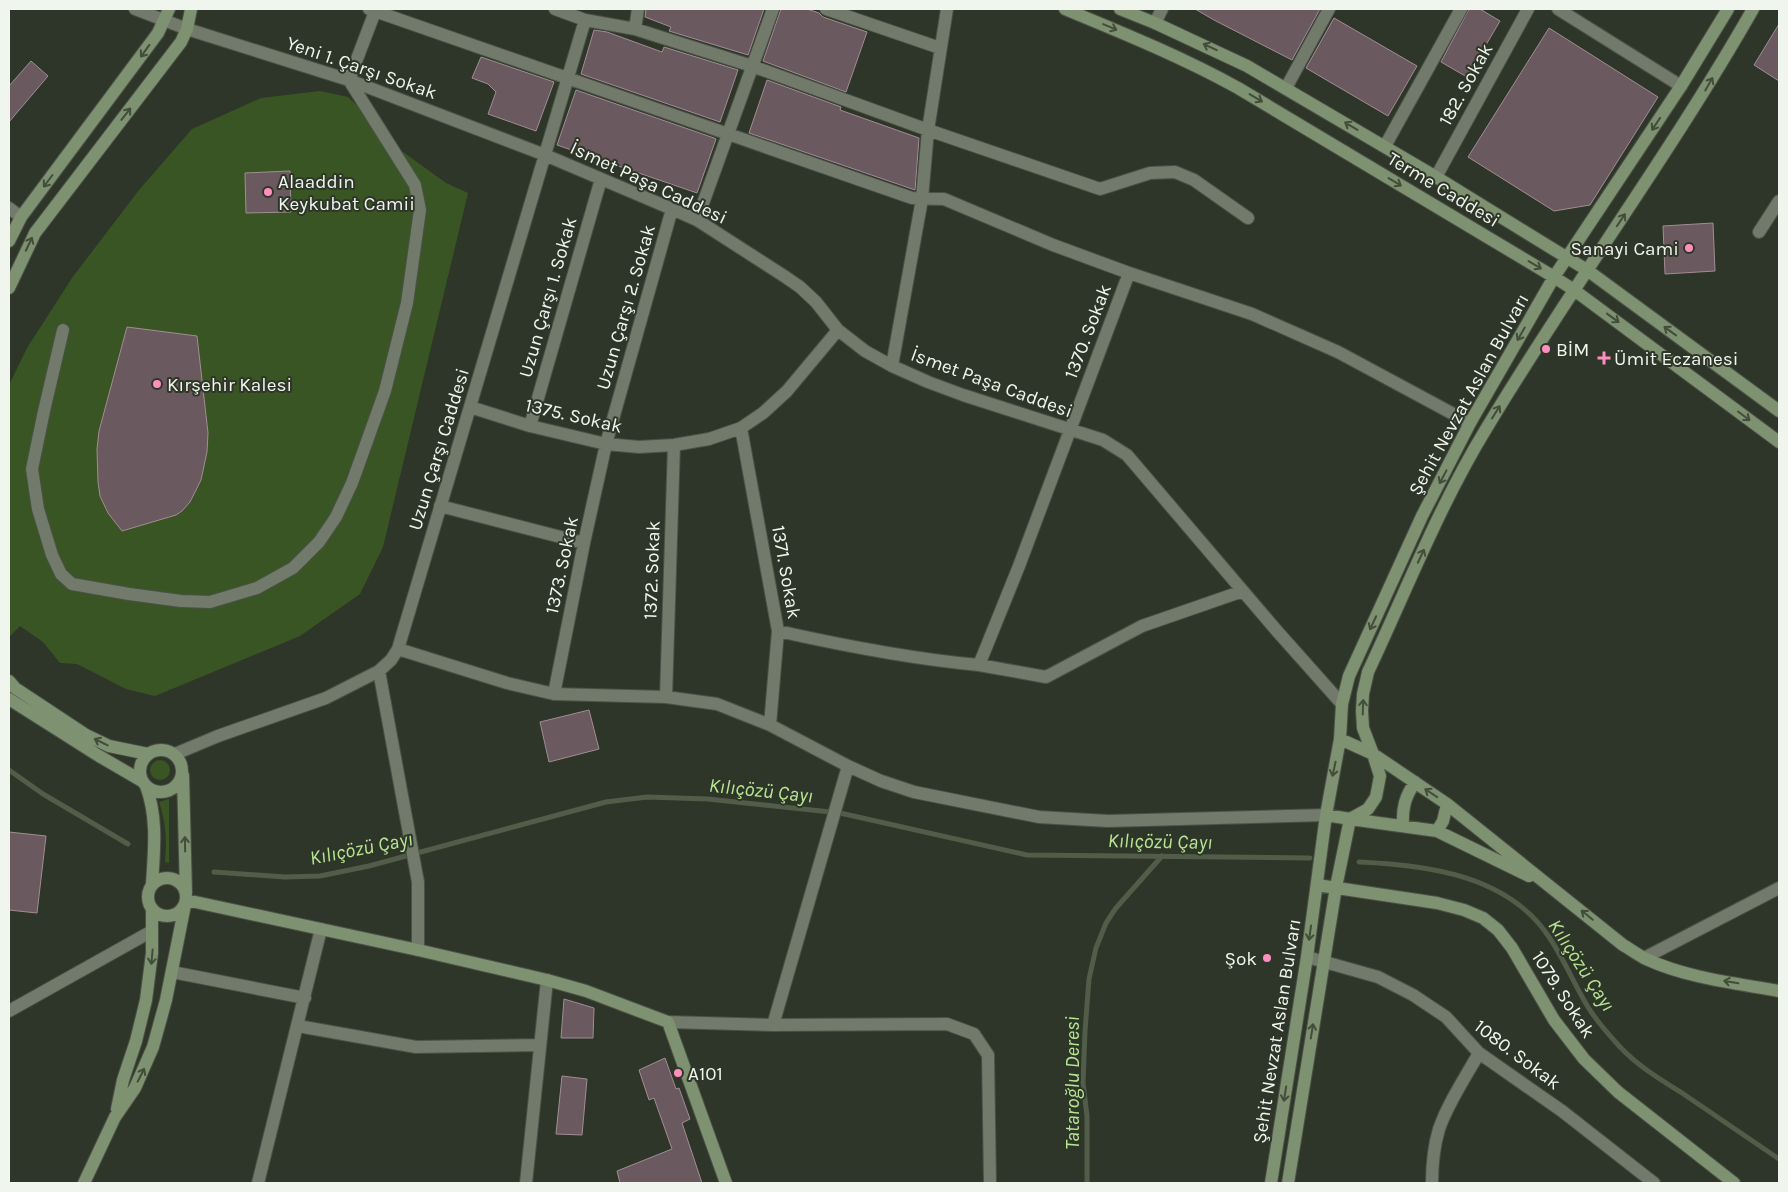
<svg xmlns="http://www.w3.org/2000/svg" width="1788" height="1192" font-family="Karla,sans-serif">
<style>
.green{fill:#3a5524}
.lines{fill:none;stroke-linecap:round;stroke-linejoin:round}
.stream{stroke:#515d48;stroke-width:5}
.building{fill:#6a595f;stroke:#a18d94}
.street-casing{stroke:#4a5146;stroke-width:14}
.secondary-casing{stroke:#4a5146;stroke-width:14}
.street{stroke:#717a6b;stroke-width:12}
.secondary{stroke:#7e9170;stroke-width:12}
.oneway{stroke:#424d3b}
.poi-dot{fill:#fe8ebd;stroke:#2e3629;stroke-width:2}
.labels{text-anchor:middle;stroke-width:4;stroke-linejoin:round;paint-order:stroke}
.street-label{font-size:19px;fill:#f0f5ed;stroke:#2e3629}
.poi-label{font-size:19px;fill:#f0f5ed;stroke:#2e3629;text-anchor:start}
.water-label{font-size:20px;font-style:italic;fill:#b7e692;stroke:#2e3629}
</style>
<rect width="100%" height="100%" fill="#2e3629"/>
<path class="green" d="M 320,91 L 348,97 L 366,114 L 399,149 L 446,183 L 468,193 L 383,547 L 360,594 L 300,636 L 155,696 L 126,689 L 77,664 L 60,663 L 43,642 L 20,626 L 9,637 L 9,385 L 27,348 L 72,278 L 139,190 L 192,129 L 261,98 Z
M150 770a10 10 0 1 1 20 0a10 10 0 1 1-20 0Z
M 169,799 L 169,863 L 165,862 C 167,842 166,822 159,802 Z"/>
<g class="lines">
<path class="stream" d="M 9,770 L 43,794 L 128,844
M 1359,862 C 1427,865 1508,875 1549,937 C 1564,959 1574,984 1588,1007 C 1597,1022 1609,1035 1621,1048 C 1639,1067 1663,1081 1685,1095 C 1716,1116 1748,1138 1779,1159
M 214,872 L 285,877 L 320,876 L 369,866 L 606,802 L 647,797 L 708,799 L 840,813 L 1027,855 L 1310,858
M 1087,1183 L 1087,1116 L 1083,1083 L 1085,1031 L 1089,979 L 1096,948 L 1106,923 L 1116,908 L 1162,856"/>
</g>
<path class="building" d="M 646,9 L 764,9 L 748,55 L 669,31 L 671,27 L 645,17 Z
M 781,9 L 807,9 L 819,13 L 823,17 L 867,32 L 846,92 L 763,61 Z
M 1195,9 L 1320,9 L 1292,60 L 1214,20 Z
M 1469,9 L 1480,9 L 1500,21 L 1467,77 L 1441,62 Z
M 1334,18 L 1417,66 L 1388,116 L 1306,68 Z
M 1779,24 L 1779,81 L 1754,65 Z
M 1549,28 L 1658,97 L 1590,205 L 1554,211 L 1468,157 Z
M 594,30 L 607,32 L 662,52 L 664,47 L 738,70 L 720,122 L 581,74 Z
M 481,57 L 554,82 L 536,131 L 488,114 L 496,92 L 488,84 L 472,78 Z
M 31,61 L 48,76 L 9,122 L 9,86 Z
M 767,80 L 841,107 L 840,110 L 919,138 L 915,190 L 749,133 Z
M 576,90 L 714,138 L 716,139 L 697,193 L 557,145 Z
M 290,171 L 291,212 L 246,213 L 245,173 Z
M 1713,223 L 1715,271 L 1665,274 L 1663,226 Z
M 127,327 L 197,336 L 208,433 L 207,452 L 201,480 L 190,502 L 182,511 L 176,515 L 122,531 L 108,513 L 100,496 L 98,482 L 97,449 L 99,431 Z
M 589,710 L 599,749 L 549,762 L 540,722 Z
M 9,832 L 46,836 L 37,913 L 9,910 Z
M 564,999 L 594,1008 L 593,1038 L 561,1038 Z
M 665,1058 L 676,1089 L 679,1088 L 690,1119 L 682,1123 L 702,1183 L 620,1183 L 617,1171 L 672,1149 L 654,1098 L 649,1100 L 639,1070 Z
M 562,1076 L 587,1079 L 582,1135 L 556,1134 Z"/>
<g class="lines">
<defs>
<path id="street" d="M 135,9 L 187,29 L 349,80 L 545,155 L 672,209 L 697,220 L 784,276 L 800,287 L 816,302 L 838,330 L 865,351 L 892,366 L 928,382 L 963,395 L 1103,440 L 1127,455 L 1277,631 L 1342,704
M 369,9 L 912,198 L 944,199 L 1053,245 L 1129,273 L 1252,314 L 1338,352 L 1470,423
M 555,9 L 585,20 L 635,29 L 752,66 L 928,130 L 1100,189 L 1150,173 L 1175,172 L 1194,180 L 1248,218
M 826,9 L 940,48
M 1558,9 L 1681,86
M 1155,23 L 1162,9
M 635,29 L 638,9
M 1286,88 L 1329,9
M 1385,146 L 1461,9
M 1436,177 L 1528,9
M 9,208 L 21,217
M 697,220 L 773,9
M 1759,232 L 1779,201
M 63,330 L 44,411 L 32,469 L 38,509 L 52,555 L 61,574 L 72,584 L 129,594 L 181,601 L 210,602 L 257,588 L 293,568 L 319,542 L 336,517 L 352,483 L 385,391 L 407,303 L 420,210 L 415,185 L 349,80 L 376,9
M 892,366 L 922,199 L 928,130 L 947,9
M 470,407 L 530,426 L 606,444 L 639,447 L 674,445 L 709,439 L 741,428 L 763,413 L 787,391 L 838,330
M 530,426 L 601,179
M 741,428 L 778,631 L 770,725
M 440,506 L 584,543
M 778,631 C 845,646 912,659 979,665 L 1019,566 L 1129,273
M 398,649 L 507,683 L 554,694 L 666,697 L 717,704 L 770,725 L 848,766 L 881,781 L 914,792 L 1039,817 L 1108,821 L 1326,815
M 979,665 L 1046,677 L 1142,626 L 1243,591
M 379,671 L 418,882 L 418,950
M 554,694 L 584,543 L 606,444 L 672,209
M 666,697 L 674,445
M 175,754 L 218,736 L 326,698 L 379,671 L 391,660 L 398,649 L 585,20
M 1307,957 L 1378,977 L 1413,995 L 1446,1017 L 1479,1053 L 1562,1111 L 1654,1183
M 1644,958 L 1779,888
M 172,972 L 305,998
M 9,1011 L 152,931
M 668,1022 L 773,1025 L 947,1024 L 974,1034 L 988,1055 L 990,1183
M 773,1025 L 848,766
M 298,1026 L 416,1047 L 540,1045
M 258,1183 L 321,929
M 526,1183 L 547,980
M 1432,1183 C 1432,1165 1434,1146 1439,1129 C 1448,1103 1465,1078 1479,1053"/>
<path id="secondary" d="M 1065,9 C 1123,33 1182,57 1238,88 L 1554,277 L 1574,290 L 1779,442
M 1120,9 L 1155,23 L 1247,66 L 1436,177 L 1587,270 L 1779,411
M 1753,9 C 1671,153 1571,287 1486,429 C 1439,506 1406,591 1368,672 L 1363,694 L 1362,711 L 1363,728 L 1373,754 L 1447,804 L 1623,945 C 1630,949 1638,955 1646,959 C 1687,978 1735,983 1779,991
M 9,241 L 21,217 L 158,33 L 169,9
M 9,288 L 35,233 L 181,42 L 187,29 L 191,9
M 9,681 L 15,688 L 86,735 L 109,746 L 148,754
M 9,699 L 99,756 L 142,781
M140 771a21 21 0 1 1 42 0a21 21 0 1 1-42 0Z
M 183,775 L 186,893
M 146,786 C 158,818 154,851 152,884
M 1326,815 L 1350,819 L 1368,809 L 1376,797 L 1380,776 L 1373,754 L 1340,739
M 1403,826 C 1402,808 1405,797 1415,782
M 1437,831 L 1443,821 L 1447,804
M148 897a19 19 0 1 1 38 0a19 19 0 1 1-38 0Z
M 1317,885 L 1437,903 L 1464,910 L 1483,918 L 1498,930 L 1512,948 L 1554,1020 L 1584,1059 L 1618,1092 L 1734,1183
M 186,900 L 418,950 L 547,980 L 586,991 L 668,1022 L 726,1183
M 117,1109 L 123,1080 L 136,1041 L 146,1000 L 152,953 L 152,909
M 84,1183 L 115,1117 L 135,1088 L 153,1047 L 166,1000 L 185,905
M 1271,1183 L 1307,957 L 1326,815 L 1340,739 L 1342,704 L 1349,676 L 1422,516 L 1470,423 L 1554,277 L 1681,86 L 1728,9
M 1288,1183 L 1336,887 L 1350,819 L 1437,831 L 1529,876"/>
</defs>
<use href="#street" class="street-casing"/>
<use href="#secondary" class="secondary-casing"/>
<use href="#street" class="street"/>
<use href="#secondary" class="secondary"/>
</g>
<defs><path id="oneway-shaft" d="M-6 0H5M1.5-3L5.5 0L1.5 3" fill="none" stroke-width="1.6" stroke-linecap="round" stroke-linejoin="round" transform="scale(1.25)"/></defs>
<g class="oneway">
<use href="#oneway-shaft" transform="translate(1110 27) rotate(23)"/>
<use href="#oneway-shaft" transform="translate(1210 47) rotate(-155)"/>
<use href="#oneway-shaft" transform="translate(145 51) rotate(126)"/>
<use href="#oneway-shaft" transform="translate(1709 84) rotate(-60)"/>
<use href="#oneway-shaft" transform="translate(1256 98) rotate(31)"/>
<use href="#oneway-shaft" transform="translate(126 114) rotate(-52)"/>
<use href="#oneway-shaft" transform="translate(1656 124) rotate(124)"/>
<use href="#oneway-shaft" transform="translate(1351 126) rotate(-149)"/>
<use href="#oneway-shaft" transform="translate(48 181) rotate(127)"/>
<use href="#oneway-shaft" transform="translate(1395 182) rotate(31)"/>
<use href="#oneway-shaft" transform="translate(1621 220) rotate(-56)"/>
<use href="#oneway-shaft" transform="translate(29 244) rotate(-65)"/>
<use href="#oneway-shaft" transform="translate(1535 265) rotate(31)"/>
<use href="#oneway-shaft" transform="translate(1613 318) rotate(36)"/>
<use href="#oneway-shaft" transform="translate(1670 331) rotate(-144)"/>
<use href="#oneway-shaft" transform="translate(1521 334) rotate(120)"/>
<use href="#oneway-shaft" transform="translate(1496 412) rotate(-58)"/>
<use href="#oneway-shaft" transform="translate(1744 416) rotate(37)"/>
<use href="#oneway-shaft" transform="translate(1443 477) rotate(118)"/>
<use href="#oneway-shaft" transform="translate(1421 556) rotate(-65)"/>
<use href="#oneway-shaft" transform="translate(1373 623) rotate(115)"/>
<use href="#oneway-shaft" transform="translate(1363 707) rotate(-88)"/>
<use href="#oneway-shaft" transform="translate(101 742) rotate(-154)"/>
<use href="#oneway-shaft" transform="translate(1334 769) rotate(102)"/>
<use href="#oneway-shaft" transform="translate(1431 793) rotate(-146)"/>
<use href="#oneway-shaft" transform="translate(185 844) rotate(-91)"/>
<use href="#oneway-shaft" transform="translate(1587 915) rotate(-141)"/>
<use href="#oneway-shaft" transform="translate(1310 933) rotate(98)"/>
<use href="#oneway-shaft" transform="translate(152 957) rotate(95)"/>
<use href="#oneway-shaft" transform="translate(1731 982) rotate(-170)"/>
<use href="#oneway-shaft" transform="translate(1312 1031) rotate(-81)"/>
<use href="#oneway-shaft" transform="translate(141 1075) rotate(-63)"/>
<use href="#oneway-shaft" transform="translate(1285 1094) rotate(99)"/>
</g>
<g class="poi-dot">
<circle cx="268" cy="192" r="5"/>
<circle cx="1689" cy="248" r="5"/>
<circle cx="1546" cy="349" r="5"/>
<path d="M1601.5 350.5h5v5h5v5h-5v5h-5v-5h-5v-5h5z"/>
<circle cx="157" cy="384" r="5"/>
<circle cx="1267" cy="958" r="5"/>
<circle cx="678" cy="1073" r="5"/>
</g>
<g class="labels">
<g class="street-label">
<text transform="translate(362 67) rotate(19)" y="7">Yeni 1. Çarşı Sokak</text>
<text transform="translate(1465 84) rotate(-61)" y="7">182. Sokak</text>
<text transform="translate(649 182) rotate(25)" y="7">İsmet Paşa Caddesi</text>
<text transform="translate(1444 189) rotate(31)" y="7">Terme Caddesi</text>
<text transform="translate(547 297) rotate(-74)" y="7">Uzun Çarşı 1. Sokak</text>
<text transform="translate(625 307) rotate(-74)" y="7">Uzun Çarşı 2. Sokak</text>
<text transform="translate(1087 331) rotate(-69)" y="7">1370. Sokak</text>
<text transform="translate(992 382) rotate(20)" y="7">İsmet Paşa Caddesi</text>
<text transform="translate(1468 394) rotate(-61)" y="7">Şehit Nevzat Aslan Bulvarı</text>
<text transform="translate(574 415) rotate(13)" y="7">1375. Sokak</text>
<text transform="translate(438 449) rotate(-73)" y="7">Uzun Çarşı Caddesi</text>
<text transform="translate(561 565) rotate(-78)" y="7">1373. Sokak</text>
<text transform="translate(651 570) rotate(-88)" y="7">1372. Sokak</text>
<text transform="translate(787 572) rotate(80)" y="7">1371. Sokak</text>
<text transform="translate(1564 994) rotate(57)" y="7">1079. Sokak</text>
<text transform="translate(1276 1031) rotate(-81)" y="7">Şehit Nevzat Aslan Bulvarı</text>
<text transform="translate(1518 1054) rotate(37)" y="7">1080. Sokak</text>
</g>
<g class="poi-label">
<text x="278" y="188">Alaaddin<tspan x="278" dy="22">Keykubat Camii</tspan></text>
<text x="1679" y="255" text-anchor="end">Sanayi Cami</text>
<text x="1556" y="356">BİM</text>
<text x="1614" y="365">Ümit Eczanesi</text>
<text x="167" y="391">Kırşehir Kalesi</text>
<text x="1257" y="965" text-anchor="end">Şok</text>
<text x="688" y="1080">A101</text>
</g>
<g class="water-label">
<text transform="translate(761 790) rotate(6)" y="7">Kılıçözü Çayı</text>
<text transform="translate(1160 841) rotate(1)" y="7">Kılıçözü Çayı</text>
<text transform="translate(361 848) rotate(-11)" y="7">Kılıçözü Çayı</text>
<text transform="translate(1582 965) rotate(57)" y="7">Kılıçözü Çayı</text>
<text transform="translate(1072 1083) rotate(-90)" y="7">Tataroğlu Deresi</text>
</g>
</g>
<rect width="1788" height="1192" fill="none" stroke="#f0f5ed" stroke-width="20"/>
</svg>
